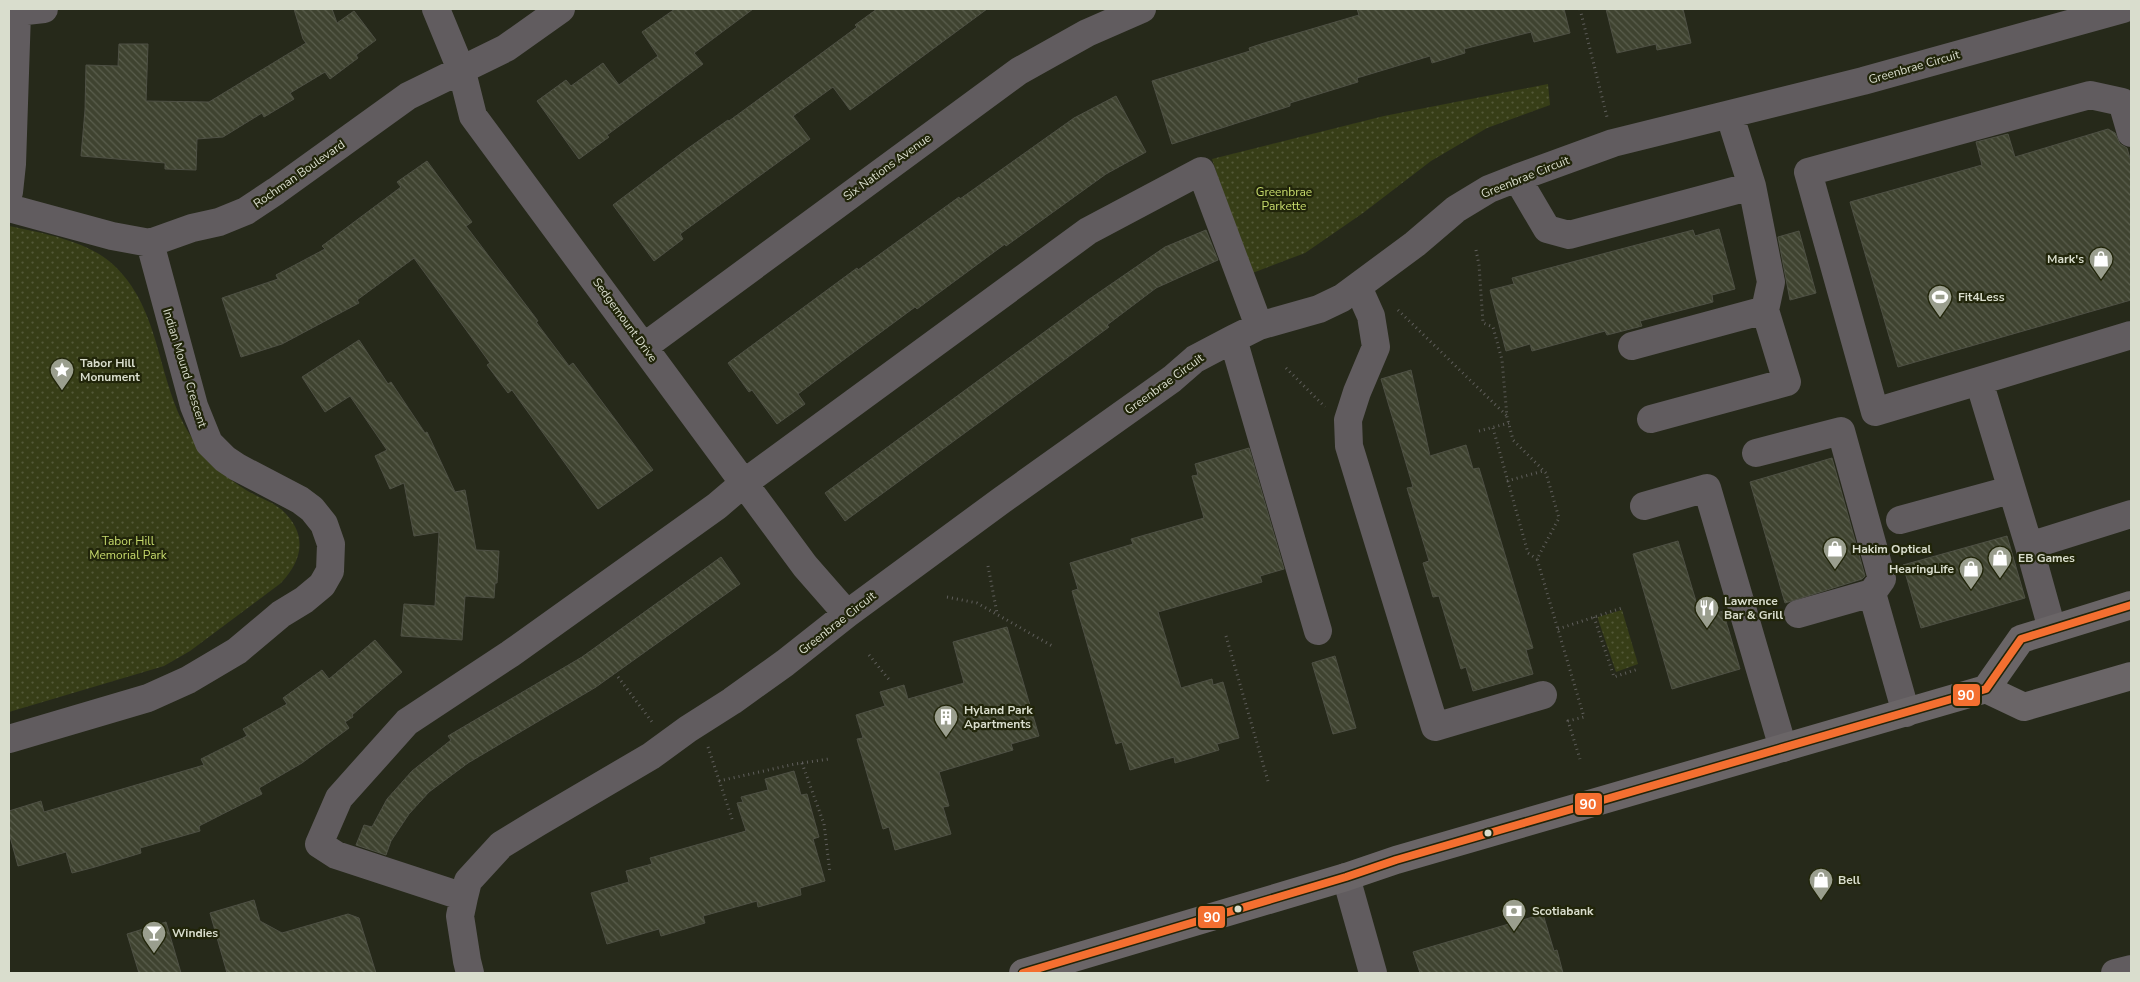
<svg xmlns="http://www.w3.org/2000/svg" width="2140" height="982" font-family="'Nunito Sans',sans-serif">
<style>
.grass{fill:url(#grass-dots)}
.building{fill:url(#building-back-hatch);stroke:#4e5044}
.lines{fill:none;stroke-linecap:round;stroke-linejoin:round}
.path{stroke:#5f5e5b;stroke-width:3;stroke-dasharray:1 4;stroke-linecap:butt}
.minor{stroke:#615c5f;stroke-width:28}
.major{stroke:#6a6567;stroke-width:28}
.bus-1-casing{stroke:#21250a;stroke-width:11}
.bus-1{stroke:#f46f30;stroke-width:8}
.bus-dot{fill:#d9ddcd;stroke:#21250a;stroke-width:2}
.labels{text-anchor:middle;stroke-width:4.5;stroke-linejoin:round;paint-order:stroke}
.street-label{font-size:12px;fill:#d9ddcd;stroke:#21250a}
.park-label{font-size:12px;fill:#c8dc6d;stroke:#21250a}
.poi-label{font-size:12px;font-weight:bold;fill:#d9ddcd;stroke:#21250a;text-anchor:start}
.line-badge{stroke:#21250a;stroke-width:2}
.badge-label{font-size:14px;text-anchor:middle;font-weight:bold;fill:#fff}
</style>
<defs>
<pattern id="grass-dots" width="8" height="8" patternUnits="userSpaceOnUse" patternTransform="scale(1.25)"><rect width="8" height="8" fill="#373e17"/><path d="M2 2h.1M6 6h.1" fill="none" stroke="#535938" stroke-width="1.8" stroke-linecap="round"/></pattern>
<pattern id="building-back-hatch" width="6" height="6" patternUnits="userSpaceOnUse" patternTransform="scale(1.25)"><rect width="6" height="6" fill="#3f4330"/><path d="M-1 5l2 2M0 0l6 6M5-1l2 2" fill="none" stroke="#5a5e4d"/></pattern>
</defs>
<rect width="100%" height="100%" fill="#26291a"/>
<path class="grass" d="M 1548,84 L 1550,105 L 1487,128 L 1431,161 L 1363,213 L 1305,253 L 1250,274 L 1212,159 L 1384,116 Z
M 9,226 C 39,232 85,241 109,261 C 166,309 154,388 196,443 C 210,461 226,478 246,490 C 257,497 272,501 282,510 C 308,534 303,560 281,583 L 190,651 L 164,666 L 9,712 Z
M 1622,610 L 1638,664 L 1616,672 L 1598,619 L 1598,617 Z"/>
<path class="building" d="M 294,9 L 332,9 L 337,23 L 354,11 L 376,40 L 356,55 L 358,58 L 330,79 L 325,72 L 290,93 L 294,99 L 264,117 L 262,113 L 223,137 L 197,139 L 196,170 L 165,169 L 165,163 L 81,156 L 85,110 L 86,65 L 118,66 L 119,44 L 148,44 L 146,101 L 209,102 L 306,43 L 303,39 Z
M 675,9 L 753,9 L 694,53 L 703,64 L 607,135 L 609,137 L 579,159 L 537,101 L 566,80 L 571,86 L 603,63 L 619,85 L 658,56 L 642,32 Z
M 877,9 L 987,9 L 850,110 L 833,87 L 793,116 L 810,139 L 680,234 L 683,239 L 654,261 L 613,205 L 687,149 L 728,120 L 729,121 L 796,72 L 857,27 L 855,25 Z
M 1357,9 L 1564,9 L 1570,33 L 1534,42 L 1531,32 L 1464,49 L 1465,53 L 1432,63 L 1430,56 L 1357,78 L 1358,82 L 1290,103 L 1290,106 L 1172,144 L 1152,81 L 1250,51 L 1249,48 L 1264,43 L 1359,15 Z
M 1606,9 L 1683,9 L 1691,43 L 1657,50 L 1656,44 L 1617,53 Z
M 1116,96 L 1146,152 L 1106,174 L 1006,246 L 1005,244 L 917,309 L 915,307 L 846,358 L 798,394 L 805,404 L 777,424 L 752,390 L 749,392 L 728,363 L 857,268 L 858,270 L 959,197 L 960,199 L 1074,118 Z
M 2108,129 L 2115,133 L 2120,144 L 2127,148 L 2131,162 L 2131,300 L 1898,367 L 1850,202 L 1982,165 L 1976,142 L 2008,134 L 2015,157 Z
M 427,161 L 472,222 L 466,226 L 538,321 L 536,322 L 569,366 L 573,363 L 653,470 L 598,509 L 512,390 L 508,393 L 487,365 L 490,363 L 414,258 L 357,300 L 359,303 L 282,344 L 241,357 L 222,298 L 278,279 L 276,275 L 325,249 L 322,246 L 401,187 L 397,182 Z
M 1719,229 L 1735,289 L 1712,295 L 1713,302 L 1640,321 L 1642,326 L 1607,335 L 1605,331 L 1532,351 L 1530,344 L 1506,351 L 1490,290 L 1514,284 L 1512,278 L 1621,249 L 1693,230 L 1695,236 Z
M 1206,230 L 1218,260 L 1156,288 L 1107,325 L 1109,327 L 845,521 L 825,493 L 1088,300 L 1165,247 Z
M 1799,231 L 1816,293 L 1790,300 L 1778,237 Z
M 359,340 L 388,384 L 391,382 L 425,433 L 427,432 L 455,492 L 465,490 L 476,550 L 499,551 L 497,583 L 495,583 L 494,598 L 465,596 L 462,640 L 401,636 L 404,604 L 435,606 L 439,532 L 414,536 L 404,483 L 390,489 L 375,456 L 387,450 L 350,396 L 325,412 L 302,377 Z
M 1411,370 L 1430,456 L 1466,445 L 1473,469 L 1479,468 L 1533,648 L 1526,650 L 1533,674 L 1473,691 L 1466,667 L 1461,669 L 1439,596 L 1433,597 L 1423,563 L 1429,561 L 1407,488 L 1413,487 L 1381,379 Z
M 1249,448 L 1284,569 L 1260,576 L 1262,582 L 1158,612 L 1181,688 L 1212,679 L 1213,685 L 1223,682 L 1239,738 L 1217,744 L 1219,750 L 1175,763 L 1174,757 L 1130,770 L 1122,742 L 1116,744 L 1072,591 L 1078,589 L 1070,563 L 1133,544 L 1131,539 L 1204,518 L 1192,476 L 1198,475 L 1195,464 Z
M 1832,458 L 1865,576 L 1862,579 L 1785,603 L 1750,482 Z
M 2007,536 L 2025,598 L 1921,628 L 1903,565 Z
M 1678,541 L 1701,618 L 1723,611 L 1740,669 L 1672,689 L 1633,554 Z
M 721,557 L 740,584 L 596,687 L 468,763 L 429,792 L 409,814 L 391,841 L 386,855 L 356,845 L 364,825 L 372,827 L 387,799 L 412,771 L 451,740 L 448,736 L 582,657 Z
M 1007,627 L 1039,736 L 1011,744 L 1013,750 L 939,772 L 949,806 L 943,807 L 951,834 L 895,850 L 889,827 L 883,829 L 857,739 L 863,738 L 856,715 L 885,706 L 880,692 L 904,685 L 908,699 L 964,683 L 953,642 Z
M 375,640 L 402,672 L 352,715 L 353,717 L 345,722 L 349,728 L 302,763 L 259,788 L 262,794 L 199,826 L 200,831 L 140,848 L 141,853 L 95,867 L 72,873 L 66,852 L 18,866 L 9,833 L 9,811 L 41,801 L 44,812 L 204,765 L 201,759 L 247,736 L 243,729 L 287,704 L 283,698 L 322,670 L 329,679 Z
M 1335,656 L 1356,728 L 1333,734 L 1312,663 Z
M 794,771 L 801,795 L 807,794 L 819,837 L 813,839 L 825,881 L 800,888 L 801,895 L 758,907 L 757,901 L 703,916 L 705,923 L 661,936 L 659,929 L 607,944 L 591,893 L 629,882 L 626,871 L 652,864 L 650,858 L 746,831 L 737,803 L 743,802 L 741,797 L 768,790 L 765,779 Z
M 254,900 L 260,921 L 282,933 L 348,914 L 359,918 L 376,973 L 227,973 L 210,913 Z
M 1543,914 L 1554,951 L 1557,950 L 1563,973 L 1420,973 L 1413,952 Z
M 166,922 L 181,973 L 139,973 L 127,934 Z"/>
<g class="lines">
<path class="path" d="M 1580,9 L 1607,117
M 1476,250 L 1479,265 L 1483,323 L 1493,327 L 1502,360 L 1507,417 L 1513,440 L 1546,473 L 1559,518 L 1537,559 L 1584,717 L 1568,721 L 1580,759
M 1398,310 L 1507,416
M 1286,368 L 1325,407
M 1493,428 L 1528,553 L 1537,559
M 1479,431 L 1509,423
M 1507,481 L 1543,471
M 988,566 L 997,613
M 947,597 L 977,603 L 1054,647
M 1594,617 L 1614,677 L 1638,669
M 1558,629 L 1622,608
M 1226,636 L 1268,781
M 869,655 L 891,682
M 618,677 L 652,722
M 708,747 L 733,822
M 802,763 L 824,824 L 830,873
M 719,781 L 795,764 L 829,759"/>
<path class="minor" d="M 9,9 L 17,12 L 44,9
M 436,9 L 462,72 L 473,116 L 805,566 L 847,614
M 1730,116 L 1752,186 L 1771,282 L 1765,310
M 1517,178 L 1547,229 L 1569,235 L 1752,186
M 9,192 L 12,164 L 17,12
M 9,208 L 112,236 L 150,243 L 192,228 L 219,222 L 246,211 L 276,191 L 408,96 L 506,48 L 561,9
M 1358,287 L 1371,316 L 1376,347 L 1357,392 L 1348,420 L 1349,446 L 1435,727 L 1543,695
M 2131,335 L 1979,381 L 2029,546 L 2131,514
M 1233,339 L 1318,631
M 645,346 L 1019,71 L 1087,33 L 1142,9
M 1632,346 L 1765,310 L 1787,382 L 1651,419
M 1979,381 L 1875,412 L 1808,172 L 2090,95 L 2122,102 L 2131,133
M 1756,453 L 1841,431 L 1882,579 L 1872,593
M 1644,506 L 1707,488 L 1783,748
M 1900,520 L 2010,490
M 2029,546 L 2052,629
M 1798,614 L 1872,593 L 1906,713
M 9,739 L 148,698 L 188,680 L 237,651 L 281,614 L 304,600 L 322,585 L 330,571 L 331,544 L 324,524 L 312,509 L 300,500 L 237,467 L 225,459 L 209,443 L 194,406 L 150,243
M 1346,877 L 1373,973
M 464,897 L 336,855 L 319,844 L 339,798 L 407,722 L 510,654 L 717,506 L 744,483 L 1088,231 L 1201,171 L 1259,326
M 470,973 L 467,961 L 460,916 L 464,897 L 468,881 L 501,845 L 537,823 L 651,756 L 688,729 L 732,701 L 785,663 L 847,614 L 1002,500 L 1172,379 L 1195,359 L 1233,339 L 1259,326 L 1319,309 L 1342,298 L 1415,244 L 1456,209 L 1489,189 L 1517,178 L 1613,143 L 1863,81 L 2123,9
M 2115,973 L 2131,969"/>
<path class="major" d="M 1986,689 L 2024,707 L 2131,676
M 1023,973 L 1346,877 L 1396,860 L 1986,689 L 2021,639 L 2131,605"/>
<defs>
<path id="bus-1" d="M 1023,973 L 1346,877 L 1396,860 L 1986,689 L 2021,639 L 2131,605"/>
</defs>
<use href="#bus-1" class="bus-1-casing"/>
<use href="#bus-1" class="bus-1"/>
</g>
<defs>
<symbol id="shop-pin" viewBox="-11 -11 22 30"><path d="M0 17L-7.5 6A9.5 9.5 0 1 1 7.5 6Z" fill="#9a9e8e" stroke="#21250a"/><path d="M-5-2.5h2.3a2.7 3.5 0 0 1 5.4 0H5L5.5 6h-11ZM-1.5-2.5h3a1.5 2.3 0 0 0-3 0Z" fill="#fff"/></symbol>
<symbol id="stadium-pin" viewBox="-11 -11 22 30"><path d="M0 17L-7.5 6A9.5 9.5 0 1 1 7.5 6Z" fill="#9a9e8e" stroke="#21250a"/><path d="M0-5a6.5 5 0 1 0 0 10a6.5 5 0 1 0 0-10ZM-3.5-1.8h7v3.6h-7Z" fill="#fff"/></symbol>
<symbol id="sight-pin" viewBox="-11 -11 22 30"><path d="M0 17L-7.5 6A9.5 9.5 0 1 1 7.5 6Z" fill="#9a9e8e" stroke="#21250a"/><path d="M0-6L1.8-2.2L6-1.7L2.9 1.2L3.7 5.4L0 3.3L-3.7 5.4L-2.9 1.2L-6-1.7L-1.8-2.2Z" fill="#fff"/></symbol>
<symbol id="restaurant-pin" viewBox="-11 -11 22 30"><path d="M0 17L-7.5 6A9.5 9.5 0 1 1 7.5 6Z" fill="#9a9e8e" stroke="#21250a"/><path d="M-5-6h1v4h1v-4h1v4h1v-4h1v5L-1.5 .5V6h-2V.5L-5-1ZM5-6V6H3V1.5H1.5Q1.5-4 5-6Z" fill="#fff"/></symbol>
<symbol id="building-pin" viewBox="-11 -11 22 30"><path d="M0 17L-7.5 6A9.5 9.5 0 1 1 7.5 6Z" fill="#9a9e8e" stroke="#21250a"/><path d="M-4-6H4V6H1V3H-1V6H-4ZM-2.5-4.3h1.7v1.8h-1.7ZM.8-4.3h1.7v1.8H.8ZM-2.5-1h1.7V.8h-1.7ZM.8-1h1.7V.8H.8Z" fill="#fff"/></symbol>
<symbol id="bank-pin" viewBox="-11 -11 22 30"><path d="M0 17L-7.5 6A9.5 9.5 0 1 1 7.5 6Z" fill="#9a9e8e" stroke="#21250a"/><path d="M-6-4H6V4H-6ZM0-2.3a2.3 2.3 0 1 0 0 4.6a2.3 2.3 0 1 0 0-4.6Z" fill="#fff"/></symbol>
<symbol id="bar-pin" viewBox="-11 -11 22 30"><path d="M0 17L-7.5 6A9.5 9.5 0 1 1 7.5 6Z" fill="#9a9e8e" stroke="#21250a"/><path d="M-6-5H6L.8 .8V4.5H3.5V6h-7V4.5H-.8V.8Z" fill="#fff"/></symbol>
</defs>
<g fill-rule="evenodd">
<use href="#shop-pin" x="2087" y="245" width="28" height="38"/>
<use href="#stadium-pin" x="1926" y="283" width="28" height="38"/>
<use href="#sight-pin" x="48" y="356" width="28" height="38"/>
<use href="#shop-pin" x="1821" y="535" width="28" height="38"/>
<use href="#shop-pin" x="1986" y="544" width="28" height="38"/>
<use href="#shop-pin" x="1957" y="555" width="28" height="38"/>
<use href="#restaurant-pin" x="1693" y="594" width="28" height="38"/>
<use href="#building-pin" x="932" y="703" width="28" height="38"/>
<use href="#shop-pin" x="1807" y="866" width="28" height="38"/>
<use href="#bank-pin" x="1500" y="897" width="28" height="38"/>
<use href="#bar-pin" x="140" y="919" width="28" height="38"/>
</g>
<g class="bus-dot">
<circle cx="1488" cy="833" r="4.5"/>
<circle cx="1238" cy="909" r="4.5"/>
</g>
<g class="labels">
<g class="street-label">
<text transform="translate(1914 67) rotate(-16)" y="4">Greenbrae Circuit</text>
<text transform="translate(887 167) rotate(-36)" y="4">Six Nations Avenue</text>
<text transform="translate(299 174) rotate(-35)" y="4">Rochman Boulevard</text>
<text transform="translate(1525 177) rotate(-22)" y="4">Greenbrae Circuit</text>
<text transform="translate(625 320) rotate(54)" y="4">Sedgemount Drive</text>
<text transform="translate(185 368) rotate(73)" y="4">Indian Mound Crescent</text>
<text transform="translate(1164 384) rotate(-36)" y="4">Greenbrae Circuit</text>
<text transform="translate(837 623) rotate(-38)" y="4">Greenbrae Circuit</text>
</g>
<g class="park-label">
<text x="1284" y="196">Greenbrae<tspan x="1284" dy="14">Parkette</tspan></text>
<text x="128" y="545">Tabor Hill<tspan x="128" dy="14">Memorial Park</tspan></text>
</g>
<g class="poi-label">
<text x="2084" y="263" text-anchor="end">Mark's</text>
<text x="1958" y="301">Fit4Less</text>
<text x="80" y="367">Tabor Hill<tspan x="80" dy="14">Monument</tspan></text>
<text x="1852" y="553">Hakim Optical</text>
<text x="2018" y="562">EB Games</text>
<text x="1954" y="573" text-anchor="end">HearingLife</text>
<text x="1724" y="605">Lawrence<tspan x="1724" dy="14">Bar &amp; Grill</tspan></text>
<text x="964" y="714">Hyland Park<tspan x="964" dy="14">Apartments</tspan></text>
<text x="1838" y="884">Bell</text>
<text x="1532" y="915">Scotiabank</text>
<text x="172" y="937">Windies</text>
</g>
</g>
<g class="line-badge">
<rect x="1952" y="683" width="29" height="24" rx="5" fill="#f46f30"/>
<rect x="1574" y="792" width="29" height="24" rx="5" fill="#f46f30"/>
<rect x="1197" y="905" width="29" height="24" rx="5" fill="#f46f30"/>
</g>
<g class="badge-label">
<text x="1966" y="700">90</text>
<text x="1588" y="809">90</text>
<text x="1212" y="922">90</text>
</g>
<rect width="2140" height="982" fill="none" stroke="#d9ddcd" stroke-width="20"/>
</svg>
